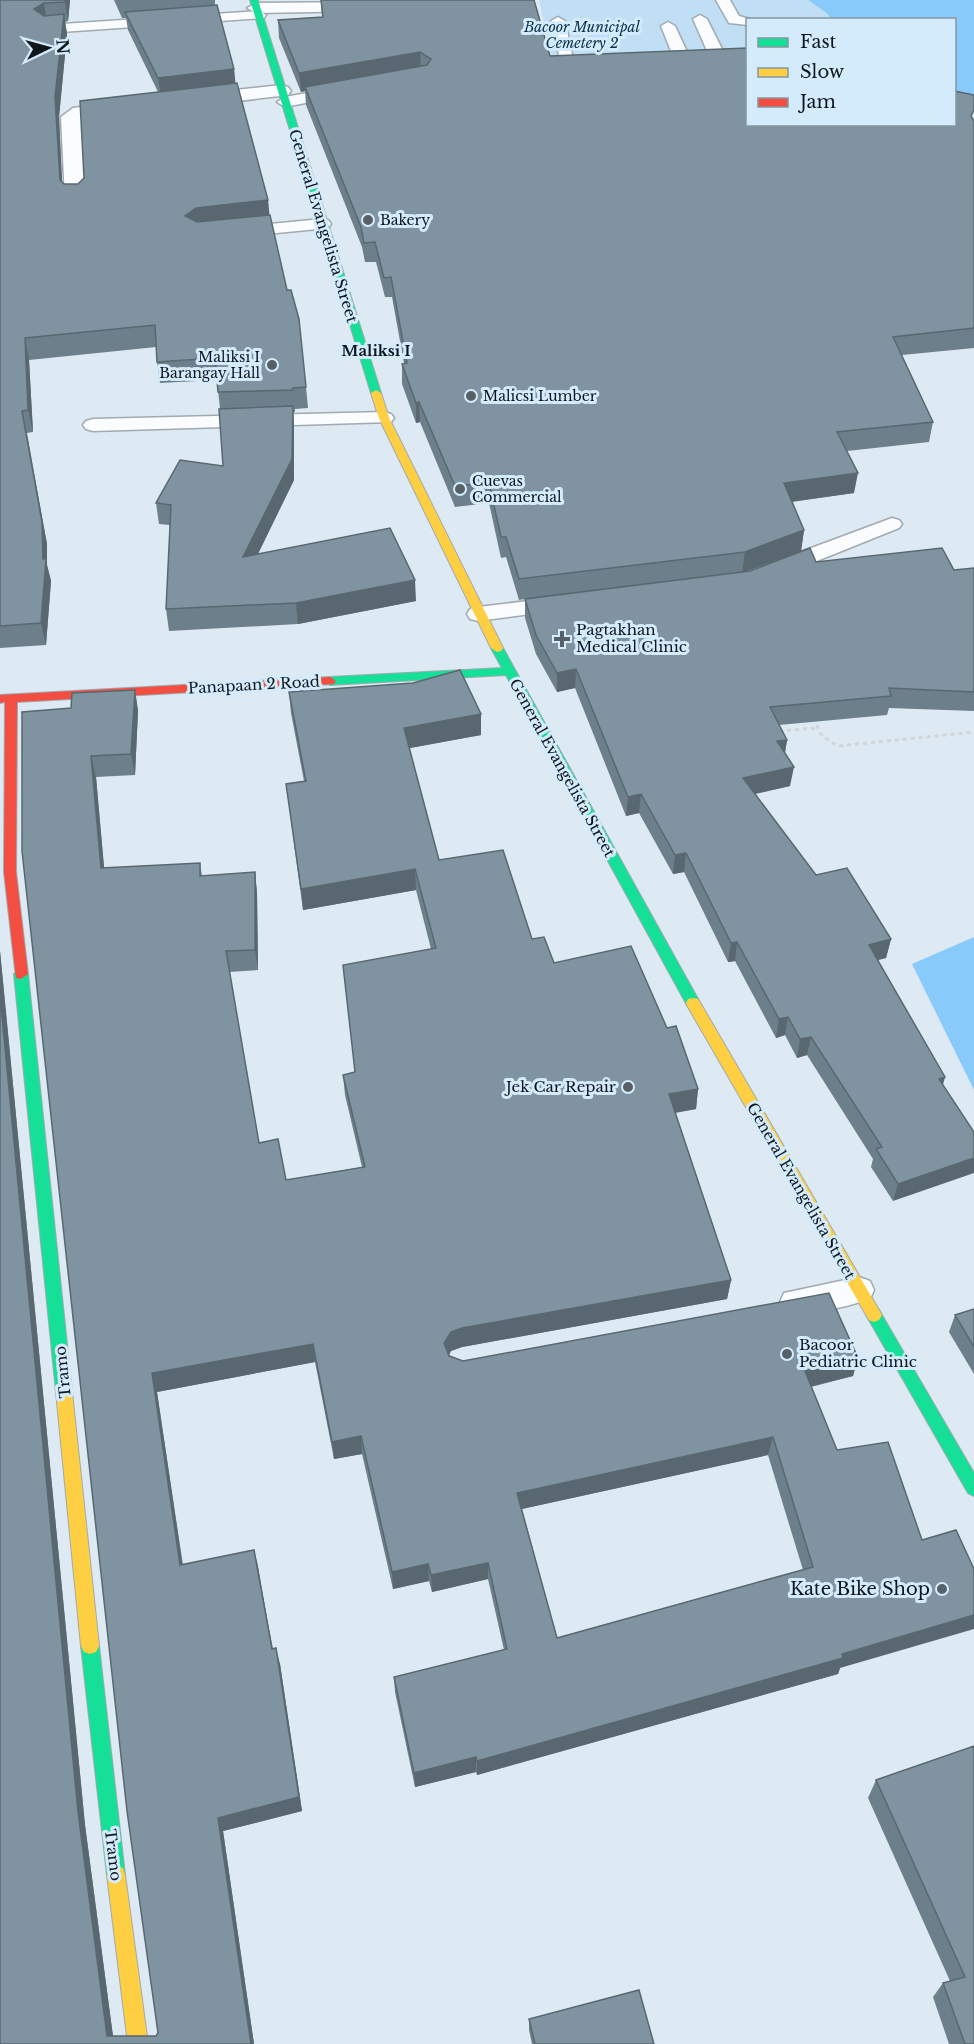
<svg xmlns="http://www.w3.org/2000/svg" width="974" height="2044" font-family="'Libre Baskerville',serif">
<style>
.green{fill:#c0def4}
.water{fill:#88caf9}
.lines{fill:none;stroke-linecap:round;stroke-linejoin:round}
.lane-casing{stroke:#a0aab0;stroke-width:3}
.street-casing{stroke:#a0aab0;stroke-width:3}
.fast-casing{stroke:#a0aab0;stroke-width:2}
.slow-casing{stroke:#a0aab0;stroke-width:2}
.jam-casing{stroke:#a0aab0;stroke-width:2}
.path{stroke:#d1d5d8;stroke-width:3;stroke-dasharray:4 4;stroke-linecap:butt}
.lane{fill:#fafcfd;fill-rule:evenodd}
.street{fill:#fafcfd;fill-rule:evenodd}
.fast{fill:#16e098;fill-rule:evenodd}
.slow{fill:#ffcf43;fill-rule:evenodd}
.jam{fill:#f24e42;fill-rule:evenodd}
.wall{fill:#6d7f8a;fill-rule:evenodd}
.shaded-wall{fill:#596870}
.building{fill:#7f94a0;stroke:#596870;stroke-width:1.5;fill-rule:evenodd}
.poi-dot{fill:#566067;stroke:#d4ebfc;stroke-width:2}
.labels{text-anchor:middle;stroke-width:6;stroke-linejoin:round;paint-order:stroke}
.far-park-label{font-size:14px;font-style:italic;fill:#073048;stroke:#d4ebfc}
.far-poi-label{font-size:14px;fill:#0e161c;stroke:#d4ebfc;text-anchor:start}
.street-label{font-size:15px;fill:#0e161c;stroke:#d4ebfc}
.far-quarter-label{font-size:15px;font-weight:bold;fill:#0e161c;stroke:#d4ebfc}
.poi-label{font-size:15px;fill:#0e161c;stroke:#d4ebfc;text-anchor:start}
.near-poi-label{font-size:18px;fill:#0e161c;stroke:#d4ebfc;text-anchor:end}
</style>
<rect width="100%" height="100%" fill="#ddeaf3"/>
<path class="green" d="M 539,0 L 808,0 L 828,14 L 830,19 L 748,20 L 747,62 L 555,71 Z"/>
<path class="water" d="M 808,0 L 974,0 L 974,104 L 955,104 L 954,20 L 830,19 L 828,14 Z
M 974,937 L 974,1090 L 912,964 Z"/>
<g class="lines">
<defs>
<path id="lane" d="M 716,0 L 730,0 L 739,16 L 754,20 L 748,20 L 748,25 L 729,23 Z
M 259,11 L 266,15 L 264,18 L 47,33 L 40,29 L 47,25 Z
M 700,15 L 707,19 L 724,53 L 721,56 L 716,58 L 708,53 L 693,19 Z
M 558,17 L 565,21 L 573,59 L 599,61 L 602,64 L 599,67 L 576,71 L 561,64 L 551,21 Z
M 668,22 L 675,26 L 689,56 L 686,59 L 681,61 L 673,56 L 661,26 Z
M 340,87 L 348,92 L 346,95 L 285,107 L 277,102 L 285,97 Z
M 322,219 L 328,220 L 331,224 L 328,228 L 237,237 L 228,232 L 237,227 Z
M 384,412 L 391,414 L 394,418 L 391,422 L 93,431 L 86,429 L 83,425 L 86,421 L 93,419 Z
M 892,518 L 899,520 L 902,524 L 899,528 L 787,573 L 771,573 L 768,568 L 771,563 Z
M 561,597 L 569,599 L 572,604 L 569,609 L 478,621 L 470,619 L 467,614 L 470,609 L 478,607 Z
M 859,1277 L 870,1281 L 874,1290 L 870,1299 C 849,1306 804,1318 784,1311 L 780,1302 L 784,1293 Z"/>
<path id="street" d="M 365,2 L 371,3 L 374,7 L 371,11 L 256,13 L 247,8 L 256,3 Z
M 281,85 L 288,87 L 291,91 L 288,95 L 197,106 L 187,100 L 197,94 Z
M 124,101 L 131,103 L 134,107 L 131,111 L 81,119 L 85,199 L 82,203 L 68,203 L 65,199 L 61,117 L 73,108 Z"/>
<path id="fast" d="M 250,0 L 258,0 L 381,393 L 379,395 L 371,393 Z
M 497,644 L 503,648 L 698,999 L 700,1003 L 698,1007 L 688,1007 L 506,675 L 330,685 L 324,681 L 330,677 L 502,668 L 491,648 Z
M 21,969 L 28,974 L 72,1392 L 70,1397 L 64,1399 L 58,1397 L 56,1392 L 14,974 Z
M 874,1308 L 879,1310 L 974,1473 L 974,1496 L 968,1493 L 869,1320 L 866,1315 L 869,1310 Z
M 90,1638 L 96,1640 L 99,1646 L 125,1875 L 123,1882 L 116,1884 L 109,1882 L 107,1875 L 81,1646 L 84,1640 Z"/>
<path id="slow" d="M 376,390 L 381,393 L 389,418 L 503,648 L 501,651 L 497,652 L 491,648 L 379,418 L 371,393 Z
M 693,998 L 698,999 L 879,1310 L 882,1315 L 879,1320 L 874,1322 L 869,1320 L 688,1007 L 686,1003 L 688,999 Z
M 64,1385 L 70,1387 L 72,1392 L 99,1646 L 96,1652 L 90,1654 L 84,1652 L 81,1646 L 56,1392 L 58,1387 Z
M 116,1866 L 123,1868 L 125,1875 L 148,2044 L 128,2044 L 107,1875 L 109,1868 Z"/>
<path id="jam" d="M 330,677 L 336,681 L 334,684 L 17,702 L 16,872 L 28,974 L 21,979 L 16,978 L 4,872 L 5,702 L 0,703 L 0,695 Z"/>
</defs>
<use href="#lane" class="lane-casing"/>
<use href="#street" class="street-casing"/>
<use href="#fast" class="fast-casing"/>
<use href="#slow" class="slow-casing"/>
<use href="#jam" class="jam-casing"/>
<path class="path" d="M 813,718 L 822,736 L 838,746 L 974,732
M 779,731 L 817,728"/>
<use href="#lane" class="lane"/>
<use href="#street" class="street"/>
<use href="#fast" class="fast"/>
<use href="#slow" class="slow"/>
<use href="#jam" class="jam"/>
</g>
<path class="wall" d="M 0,0 L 70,0 L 68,21 L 65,22 L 67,34 L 59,117 L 62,182 L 64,184 L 78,184 L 158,92 L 128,30 L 126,18 L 122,18 L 114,0 L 215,0 L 215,5 L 234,69 L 235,83 L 268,200 L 269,215 L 306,387 L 308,408 L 295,409 L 295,412 L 293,412 L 294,427 L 294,480 L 258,554 L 416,601 L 298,624 L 169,631 L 166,609 L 170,525 L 159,524 L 156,503 L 223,466 L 220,409 L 217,380 L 160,383 L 157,362 L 156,347 L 29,360 L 33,432 L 27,433 L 47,544 L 47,565 L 51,581 L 46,645 L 0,648 Z
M 320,0 L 534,0 L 550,56 L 974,121 L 974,348 L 902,355 L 933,422 L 929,442 L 847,451 L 854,493 L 792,502 L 804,530 L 801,551 L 745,572 L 816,562 L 954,570 L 974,568 L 974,711 L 889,708 L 887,715 L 779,725 L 787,740 L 785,753 L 790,786 L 755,794 L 816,875 L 891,939 L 886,958 L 878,960 L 945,1077 L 893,1201 L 871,1167 L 873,1159 L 807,1055 L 797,1058 L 785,1035 L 776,1038 L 735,961 L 728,962 L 684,872 L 673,874 L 639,813 L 626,816 L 575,688 L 557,692 L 536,654 L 525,618 L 525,599 L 519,600 L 506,557 L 501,558 L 489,503 L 455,507 L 420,422 L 416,423 L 402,384 L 402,364 L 404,363 L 392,297 L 385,297 L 376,262 L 365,262 L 362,247 L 306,105 L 305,91 L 301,92 L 279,38 L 278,20 L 322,17 L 321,0 Z
M 135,690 L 138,711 L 135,775 L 96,777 L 104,868 L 200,863 L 202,876 L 255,872 L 257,893 L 258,970 L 229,972 L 259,1143 L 286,1180 L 362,1167 L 345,1095 L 343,1075 L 354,1072 L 431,949 L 416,890 L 303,910 L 286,784 L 304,781 L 291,713 L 289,692 L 481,735 L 409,748 L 439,860 L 532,939 L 554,963 L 667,1028 L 698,1089 L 696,1109 L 675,1113 L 731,1280 L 727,1299 L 462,1347 L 451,1351 L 449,1355 L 463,1361 L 858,1358 L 853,1376 L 811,1387 L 840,1668 L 838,1674 L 477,1775 L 476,1772 L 415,1787 L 395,1692 L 394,1677 L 504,1650 L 488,1579 L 432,1592 L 429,1581 L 393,1589 L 362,1454 L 334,1459 L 315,1362 L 157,1392 L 183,1565 L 254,1550 L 273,1649 L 280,1664 L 302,1811 L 223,1831 L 254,2044 L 0,2044 L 0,951 L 85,1825 L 113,2036 L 156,2036 L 158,2033 L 71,708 ZM 768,1455 L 803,1570 L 557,1638 L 522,1509 Z
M 974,1309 L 974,1374 L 949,1332 L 955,1315 Z
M 974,1746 L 974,2044 L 949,2044 L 933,1997 L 943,1983 L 950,1981 L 868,1798 L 876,1780 Z
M 529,2019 L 654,2044 L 532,2044 L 529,2030 Z"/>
<path class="shaded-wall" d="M 65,0 L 70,0 L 68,21 L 65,2 Z
M 44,3 L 47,23 L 34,9 Z
M 64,14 L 67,34 L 59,117 L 63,200 L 60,180 L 55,97 Z
M 420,52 L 421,71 L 305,87 L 305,91 L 301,92 L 299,73 Z
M 234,69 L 236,88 L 161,97 L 158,78 Z
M 268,200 L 270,220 L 188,237 L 185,216 L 196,208 Z
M 25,338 L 29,360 L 33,432 L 28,410 Z
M 419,402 L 420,422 L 416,423 L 416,403 Z
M 293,406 L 294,427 L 294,480 L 246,578 L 243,557 Z
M 22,411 L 47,544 L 47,565 L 51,581 L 46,645 L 41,623 L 43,559 Z
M 858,473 L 854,493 L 781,503 L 784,483 Z
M 804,530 L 801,551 L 742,573 L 745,552 Z
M 415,580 L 416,601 L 298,624 L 296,603 Z
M 576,669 L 575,688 L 557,692 L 557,673 Z
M 135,690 L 138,711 L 135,775 L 131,754 Z
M 481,714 L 481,735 L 405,749 L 404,728 Z
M 787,740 L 784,759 L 777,741 Z
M 91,756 L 96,777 L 106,889 L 101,868 Z
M 794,767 L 790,786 L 740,797 L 743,778 Z
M 641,794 L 639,813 L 626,816 L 628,797 Z
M 686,853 L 684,872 L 673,874 L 675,855 Z
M 415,869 L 416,890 L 303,910 L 301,889 Z
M 255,872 L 257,893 L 258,970 L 255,950 Z
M 891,939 L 886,958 L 865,963 L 869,945 Z
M 737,942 L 735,961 L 728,962 L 731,943 Z
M 0,951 L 85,1825 L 114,2044 L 107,2036 L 78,1812 L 0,995 Z
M 788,1017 L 785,1035 L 776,1038 L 779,1019 Z
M 811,1037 L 807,1055 L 797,1058 L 800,1039 Z
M 945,1077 L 940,1096 L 939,1079 Z
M 698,1089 L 696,1109 L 667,1114 L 669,1094 Z
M 974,1158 L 974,1173 L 893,1201 L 898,1184 Z
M 731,1280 L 727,1299 L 462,1347 L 451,1351 L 445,1362 L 444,1343 L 451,1332 L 462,1328 Z
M 313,1344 L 315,1362 L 157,1392 L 185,1582 L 180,1565 L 152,1373 Z
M 858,1358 L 853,1376 L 800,1389 L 805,1371 Z
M 361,1436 L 362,1454 L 334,1459 L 332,1442 Z
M 773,1437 L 768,1455 L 517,1510 L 517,1493 Z
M 254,1550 L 258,1566 L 275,1665 L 272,1649 Z
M 488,1563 L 488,1579 L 432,1592 L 431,1575 Z
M 428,1564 L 429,1581 L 393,1589 L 392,1572 Z
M 974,1615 L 974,1629 L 840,1668 L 838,1674 L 477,1775 L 477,1761 Z
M 276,1648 L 280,1664 L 302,1811 L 223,1831 L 254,2044 L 251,2044 L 218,1818 Z
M 476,1757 L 476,1772 L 415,1787 L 414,1773 Z"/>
<path class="building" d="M 0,0 L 65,0 L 65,2 L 44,3 L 34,9 L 44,16 L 64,14 L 55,97 L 60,180 L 64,184 L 78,184 L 84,178 L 80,101 L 237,83 L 268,200 L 196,208 L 185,216 L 197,222 L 270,215 L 287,290 L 291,290 L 299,319 L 306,387 L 293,388 L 293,390 L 218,392 L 215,358 L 157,362 L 155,325 L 25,338 L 28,410 L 22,411 L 42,522 L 43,559 L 46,559 L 41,623 L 0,626 Z
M 321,0 L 534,0 L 550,56 L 747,48 L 747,124 L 954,124 L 954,91 L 974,95 L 974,110 L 971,116 L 974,121 L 974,328 L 893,337 L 933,422 L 837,432 L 858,473 L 784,483 L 804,530 L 745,552 L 519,579 L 506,537 L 501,537 L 489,483 L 455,486 L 419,402 L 416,403 L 402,364 L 407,363 L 391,277 L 384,278 L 375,242 L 364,243 L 361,227 L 305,87 L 427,65 L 431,59 L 420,52 L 299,73 L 278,20 L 323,17 Z
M 217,5 L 234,69 L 158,78 L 125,12 Z
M 293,406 L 292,459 L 243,557 L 390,528 L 415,580 L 296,603 L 166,609 L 171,505 L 156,503 L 180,460 L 223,466 L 219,409 Z
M 810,548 L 816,562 L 942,548 L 954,570 L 974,568 L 974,692 L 889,688 L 891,696 L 770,707 L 787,740 L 777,741 L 794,767 L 743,778 L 816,875 L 847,868 L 891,939 L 869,945 L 945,1077 L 939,1079 L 974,1132 L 974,1158 L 898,1184 L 876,1149 L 882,1147 L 811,1037 L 800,1039 L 788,1017 L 779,1019 L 737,942 L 731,943 L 686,853 L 675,855 L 641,794 L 628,797 L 576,669 L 557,673 L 536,635 L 525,599 L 750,571 Z
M 460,670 L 481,714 L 404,728 L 439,860 L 503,850 L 532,939 L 544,937 L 554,963 L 631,946 L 667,1028 L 676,1026 L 698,1089 L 669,1094 L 731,1280 L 462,1328 L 451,1332 L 444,1343 L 449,1356 L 463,1361 L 829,1293 L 858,1358 L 805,1371 L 837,1450 L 888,1442 L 922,1540 L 956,1530 L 974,1569 L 974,1615 L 842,1654 L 843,1658 L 477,1761 L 476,1757 L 414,1773 L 394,1677 L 507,1649 L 488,1563 L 431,1575 L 428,1564 L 392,1572 L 361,1436 L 332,1442 L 313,1344 L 152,1373 L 180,1565 L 254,1550 L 272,1649 L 276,1648 L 299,1797 L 218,1818 L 251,2044 L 0,2044 L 0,995 L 78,1812 L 107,2036 L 156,2036 L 158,2033 L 127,1811 L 22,851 L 22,712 L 71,708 L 72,693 L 135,690 L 131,754 L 91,756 L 101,868 L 200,863 L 200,876 L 255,872 L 255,950 L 226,951 L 259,1143 L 278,1139 L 286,1180 L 365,1167 L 343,1075 L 355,1072 L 343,965 L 436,948 L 415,869 L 301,889 L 286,784 L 306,781 L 289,692 L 413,683 ZM 773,1437 L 813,1567 L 557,1638 L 517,1493 Z
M 974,1309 L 974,1347 L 955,1315 Z
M 974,1746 L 974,2044 L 965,2044 L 943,1983 L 965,1977 L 876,1780 Z
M 639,1990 L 654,2044 L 535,2044 L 529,2019 Z"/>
<g class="poi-dot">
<circle cx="368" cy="220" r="6"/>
<circle cx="272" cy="365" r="6"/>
<circle cx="471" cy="396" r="6"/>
<circle cx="460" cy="489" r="6"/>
<path d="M559 630h6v6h6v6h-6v6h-6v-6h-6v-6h6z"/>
<circle cx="628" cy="1087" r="6"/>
<circle cx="787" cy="1354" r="6"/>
<circle cx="942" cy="1589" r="6"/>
</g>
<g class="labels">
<g class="far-park-label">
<text x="582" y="32">Bacoor Municipal<tspan x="582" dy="16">Cemetery 2</tspan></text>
</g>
<g class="far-poi-label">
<text x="380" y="225">Bakery</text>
<text x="260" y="362" text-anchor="end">Maliksi I<tspan x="260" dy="16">Barangay Hall</tspan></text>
<text x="483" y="401">Malicsi Lumber</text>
<text x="472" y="486">Cuevas<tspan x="472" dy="16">Commercial</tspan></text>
</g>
<g class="street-label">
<text transform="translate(323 226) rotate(73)" y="5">General Evangelista Street</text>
<text transform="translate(254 685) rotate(-3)" y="5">Panapaan 2 Road</text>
<text transform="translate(562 768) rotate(61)" y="5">General Evangelista Street</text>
<text transform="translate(801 1191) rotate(60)" y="5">General Evangelista Street</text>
<text transform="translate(63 1372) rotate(-96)" y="5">Tramo</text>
<text transform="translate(113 1855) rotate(83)" y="5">Tramo</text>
</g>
<g class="far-quarter-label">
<text x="376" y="356">Maliksi I</text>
</g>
<g class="poi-label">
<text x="576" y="635">Pagtakhan<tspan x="576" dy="17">Medical Clinic</tspan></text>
<text x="616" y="1092" text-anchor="end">Jek Car Repair</text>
<text x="799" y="1350">Bacoor<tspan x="799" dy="17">Pediatric Clinic</tspan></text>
</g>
<g class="near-poi-label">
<text x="930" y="1595">Kate Bike Shop</text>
</g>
</g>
<rect x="746" y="18" width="210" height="108" fill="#d4ebfc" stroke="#8596a2" stroke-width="1.5"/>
<rect x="758" y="38" width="30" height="9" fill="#16e098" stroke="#8596a2" stroke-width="1.5"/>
<text x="800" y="48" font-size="18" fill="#0e161c">Fast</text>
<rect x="758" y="68" width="30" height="9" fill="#ffcf43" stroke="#8596a2" stroke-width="1.5"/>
<text x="800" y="78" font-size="18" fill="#0e161c">Slow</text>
<rect x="758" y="98" width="30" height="9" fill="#f24e42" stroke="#8596a2" stroke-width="1.5"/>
<text x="800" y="108" font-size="18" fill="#0e161c">Jam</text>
<g transform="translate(48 48) rotate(85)" stroke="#d4ebfc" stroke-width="4.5" paint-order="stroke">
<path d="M0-4.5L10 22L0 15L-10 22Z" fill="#0e161c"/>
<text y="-9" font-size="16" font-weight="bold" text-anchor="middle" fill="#0e161c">N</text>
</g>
</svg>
